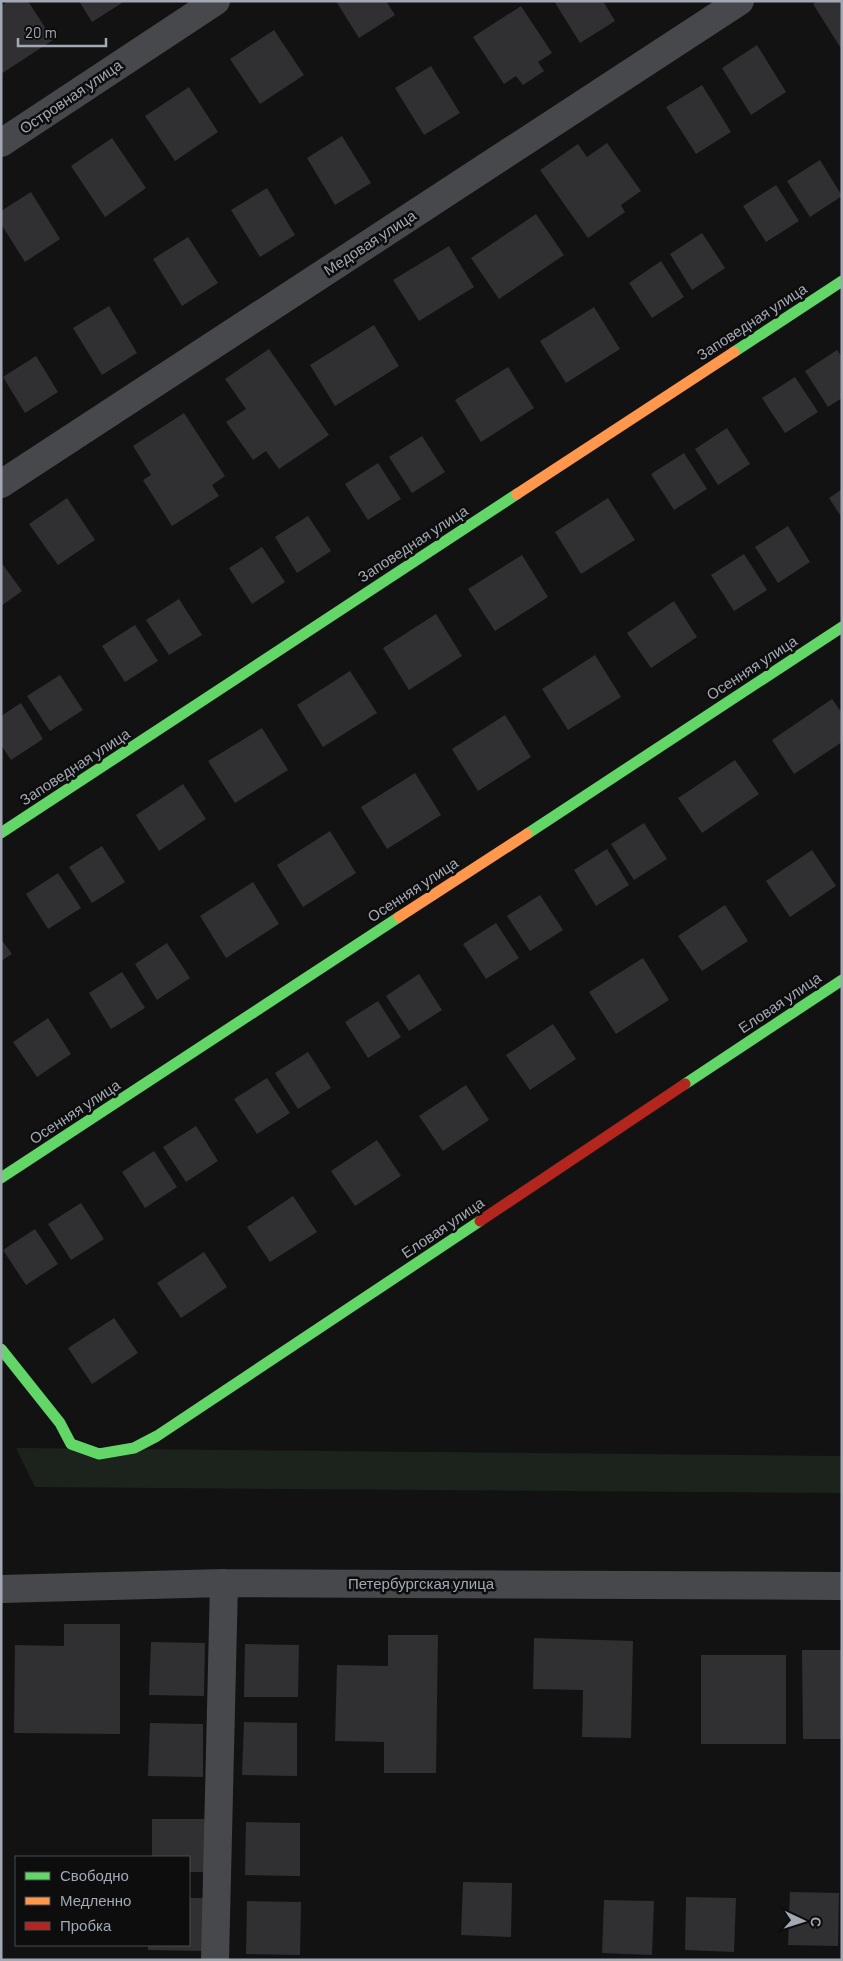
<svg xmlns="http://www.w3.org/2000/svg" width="843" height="1961" font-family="Barlow,sans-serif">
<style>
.green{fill:#1c231d}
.building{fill:#303032}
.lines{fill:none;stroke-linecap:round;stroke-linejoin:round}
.street{stroke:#47484b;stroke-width:28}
.fast{stroke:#63d668;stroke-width:11}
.slow{stroke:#ff974d;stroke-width:11}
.jam{stroke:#b3261e;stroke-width:11}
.labels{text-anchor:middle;stroke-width:5;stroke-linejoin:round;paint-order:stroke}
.street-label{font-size:15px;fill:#a3a9b4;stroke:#0d0d0e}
</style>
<rect width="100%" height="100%" fill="#121213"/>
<path class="green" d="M 16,1448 L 842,1456 L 842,1493 L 35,1487 Z"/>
<path class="building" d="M 8,1 L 28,1 L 53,40 L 1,74 L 1,6 Z
M 79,1 L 125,1 L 92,22 Z
M 336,1 L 386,1 L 395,15 L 359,38 Z
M 554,1 L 603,1 L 615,21 L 580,43 Z
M 817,1 L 842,1 L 842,50 L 813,4 Z
M 521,6 L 552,53 L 538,62 L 544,71 L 523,85 L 516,76 L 504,84 L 473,37 Z
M 274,30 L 304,75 L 260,104 L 230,59 Z
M 757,45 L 786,92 L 751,115 L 722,68 Z
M 431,66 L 460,113 L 424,135 L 395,88 Z
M 702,85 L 731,132 L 696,154 L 666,107 Z
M 189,87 L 218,132 L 175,161 L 145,116 Z
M 342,136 L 371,183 L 335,205 L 307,158 Z
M 112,138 L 146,188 L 105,217 L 71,166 Z
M 607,143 L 641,191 L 621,205 L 625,212 L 588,238 L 540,170 L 578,144 L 587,157 Z
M 820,160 L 842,196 L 810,217 L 787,181 Z
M 776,185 L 799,221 L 766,242 L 743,206 Z
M 267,188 L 295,235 L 260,257 L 231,210 Z
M 31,192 L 60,239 L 25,262 L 1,224 L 1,211 Z
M 536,214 L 564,255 L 499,299 L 471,258 Z
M 702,233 L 725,268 L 692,290 L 670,254 Z
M 188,237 L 218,283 L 182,306 L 153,259 Z
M 449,246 L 474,287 L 419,321 L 393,280 Z
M 661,261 L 684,297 L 652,318 L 629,283 Z
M 109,306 L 137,353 L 102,375 L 73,328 Z
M 594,307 L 620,349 L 566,383 L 540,341 Z
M 374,325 L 399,366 L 335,406 L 310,365 Z
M 269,349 L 329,435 L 279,469 L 266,451 L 253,460 L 226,422 L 246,409 L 225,379 Z
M 837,350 L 842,357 L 842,398 L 828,407 L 805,371 Z
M 36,356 L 58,392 L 25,413 L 3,377 Z
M 508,367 L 534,408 L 481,442 L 455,400 Z
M 795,377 L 818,412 L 785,433 L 762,398 Z
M 184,413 L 225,476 L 212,485 L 219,496 L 172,526 L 143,480 L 151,475 L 133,446 Z
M 727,428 L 750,464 L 718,485 L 695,449 Z
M 422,436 L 445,472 L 412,493 L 389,457 Z
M 684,453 L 707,489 L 674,510 L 651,474 Z
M 378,463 L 401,499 L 368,520 L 345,484 Z
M 842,489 L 842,518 L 829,498 Z
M 67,498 L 95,540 L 58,565 L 29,524 Z
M 608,498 L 635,540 L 581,574 L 555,532 Z
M 308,516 L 331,551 L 297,573 L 275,537 Z
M 788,526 L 810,562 L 778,583 L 755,547 Z
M 262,547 L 285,582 L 252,604 L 229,568 Z
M 744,554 L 767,590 L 734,611 L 711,575 Z
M 522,555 L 548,597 L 495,631 L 468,589 Z
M 1,562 L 22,591 L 1,606 Z
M 179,599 L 202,635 L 169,655 L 146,620 Z
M 674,601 L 697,637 L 651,668 L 627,633 Z
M 436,614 L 462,656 L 409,690 L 383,648 Z
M 135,625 L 158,661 L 125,682 L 102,646 Z
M 595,655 L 621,697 L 568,730 L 542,689 Z
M 350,671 L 377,713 L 323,747 L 297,705 Z
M 60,675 L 83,710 L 50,731 L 27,696 Z
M 832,699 L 842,713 L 842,742 L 794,774 L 772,740 Z
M 21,703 L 43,739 L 11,760 L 1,745 L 1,716 Z
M 505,715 L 531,757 L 478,791 L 452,749 Z
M 262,728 L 288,770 L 235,803 L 208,761 Z
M 735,760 L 759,794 L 702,833 L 678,798 Z
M 415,773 L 441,815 L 387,849 L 361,807 Z
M 183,784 L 206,819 L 159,851 L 136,815 Z
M 644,823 L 667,859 L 634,880 L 611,844 Z
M 330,831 L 356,873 L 303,907 L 277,865 Z
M 102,846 L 125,882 L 92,903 L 69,867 Z
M 607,849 L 629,885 L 596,906 L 574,870 Z
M 812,850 L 836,886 L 790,917 L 766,881 Z
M 58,873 L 81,908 L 48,929 L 26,894 Z
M 253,882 L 279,924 L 226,958 L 200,916 Z
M 540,895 L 563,930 L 530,951 L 507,916 Z
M 725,905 L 748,941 L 702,971 L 678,936 Z
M 496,923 L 519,958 L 486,979 L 463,944 Z
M 1,939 L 12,954 L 1,961 Z
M 167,943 L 190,978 L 157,1000 L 135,964 Z
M 643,958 L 669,1000 L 616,1034 L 589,992 Z
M 122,972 L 145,1008 L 111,1029 L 89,993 Z
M 419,974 L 442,1010 L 409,1031 L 386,996 Z
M 378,1001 L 401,1037 L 368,1058 L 345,1022 Z
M 48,1018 L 71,1054 L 37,1077 L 13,1042 Z
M 553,1024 L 576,1059 L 530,1090 L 506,1055 Z
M 308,1052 L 331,1088 L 298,1109 L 275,1073 Z
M 267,1078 L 290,1113 L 257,1134 L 234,1099 Z
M 466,1085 L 489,1120 L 443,1151 L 419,1116 Z
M 196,1126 L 218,1161 L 186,1182 L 163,1147 Z
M 377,1140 L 401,1176 L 355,1206 L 331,1171 Z
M 154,1151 L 177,1187 L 145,1208 L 122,1172 Z
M 293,1196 L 317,1232 L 270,1262 L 247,1227 Z
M 81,1203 L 104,1239 L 71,1260 L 48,1224 Z
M 35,1229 L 58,1264 L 26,1285 L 3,1250 Z
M 204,1252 L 227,1287 L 181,1318 L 157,1283 Z
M 114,1318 L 138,1353 L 92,1384 L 68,1348 Z
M 64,1624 L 120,1624 L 120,1734 L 14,1733 L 15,1645 L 64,1646 Z
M 388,1635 L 438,1635 L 436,1773 L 384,1773 L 384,1742 L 335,1741 L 337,1665 L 388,1666 Z
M 534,1638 L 633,1641 L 631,1738 L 582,1737 L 583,1690 L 533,1689 Z
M 151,1642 L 205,1643 L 204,1696 L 149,1695 Z
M 245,1644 L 299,1645 L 298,1697 L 244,1697 Z
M 802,1650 L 842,1650 L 842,1739 L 803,1739 Z
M 701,1655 L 786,1655 L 786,1744 L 701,1744 Z
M 244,1722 L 297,1723 L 297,1776 L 242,1775 Z
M 150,1723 L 203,1724 L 203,1777 L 148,1776 Z
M 152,1819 L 206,1819 L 206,1872 L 189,1872 L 189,1857 L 152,1857 Z
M 246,1822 L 300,1823 L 300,1876 L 245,1875 Z
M 463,1882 L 512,1883 L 511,1937 L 461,1935 Z
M 790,1892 L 839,1893 L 838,1946 L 788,1945 Z
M 686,1897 L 736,1898 L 734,1952 L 685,1950 Z
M 189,1898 L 203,1898 L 203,1951 L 148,1950 L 148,1945 L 189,1945 Z
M 604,1900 L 654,1901 L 652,1955 L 602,1953 Z
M 247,1901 L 301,1902 L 300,1955 L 246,1954 Z"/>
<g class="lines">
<path class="street" d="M 1,143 L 216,1
M 1,484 L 740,1
M 1,1589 L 224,1583 L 842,1586
M 215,1960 L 224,1583"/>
<path class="fast" d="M 734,352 L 842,281
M 1,833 L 517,494
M 527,834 L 842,627
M 685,1084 L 842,980
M 1,1178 L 399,917
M 1,1349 L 60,1423 L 71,1444 L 99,1454 L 134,1448 L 157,1436 L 480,1221"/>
<path class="slow" d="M 517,494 L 734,352
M 399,917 L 527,834"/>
<path class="jam" d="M 480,1221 L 685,1084"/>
</g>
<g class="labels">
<g class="street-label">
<text transform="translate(71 97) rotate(-34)" y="5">Островная улица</text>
<text transform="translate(370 243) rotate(-33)" y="5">Медовая улица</text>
<text transform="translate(752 322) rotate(-33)" y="5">Заповедная улица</text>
<text transform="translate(413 544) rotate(-33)" y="5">Заповедная улица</text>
<text transform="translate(752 668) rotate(-33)" y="5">Осенняя улица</text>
<text transform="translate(75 767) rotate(-33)" y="5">Заповедная улица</text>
<text transform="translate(413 890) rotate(-33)" y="5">Осенняя улица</text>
<text transform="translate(780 1003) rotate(-34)" y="5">Еловая улица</text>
<text transform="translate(75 1112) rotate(-33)" y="5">Осенняя улица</text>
<text transform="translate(443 1228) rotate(-34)" y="5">Еловая улица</text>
<text x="421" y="1589">Петербургская улица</text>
</g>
</g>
<rect width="843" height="1961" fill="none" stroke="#a3a9b4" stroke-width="5"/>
<rect x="15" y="1856" width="175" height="90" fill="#0d0d0e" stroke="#494b50"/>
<rect x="25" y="1872" width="25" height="8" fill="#63d668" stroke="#494b50"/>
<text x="60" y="1881" font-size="15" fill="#a3a9b4">Свободно</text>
<rect x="25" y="1897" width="25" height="8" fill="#ff974d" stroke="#494b50"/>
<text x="60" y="1906" font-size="15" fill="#a3a9b4">Медленно</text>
<rect x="25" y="1922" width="25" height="8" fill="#b3261e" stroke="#494b50"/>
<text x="60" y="1931" font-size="15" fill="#a3a9b4">Пробка</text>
<g transform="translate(803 1921) rotate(94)" stroke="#0d0d0e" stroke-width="4" paint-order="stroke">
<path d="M0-4L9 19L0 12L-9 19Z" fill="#a3a9b4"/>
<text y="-8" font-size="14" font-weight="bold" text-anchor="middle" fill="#a3a9b4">С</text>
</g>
<path d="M18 38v8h88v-8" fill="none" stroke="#a3a9b4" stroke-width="2.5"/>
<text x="25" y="38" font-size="15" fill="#a3a9b4" stroke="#0d0d0e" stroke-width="4" paint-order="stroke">20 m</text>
</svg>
